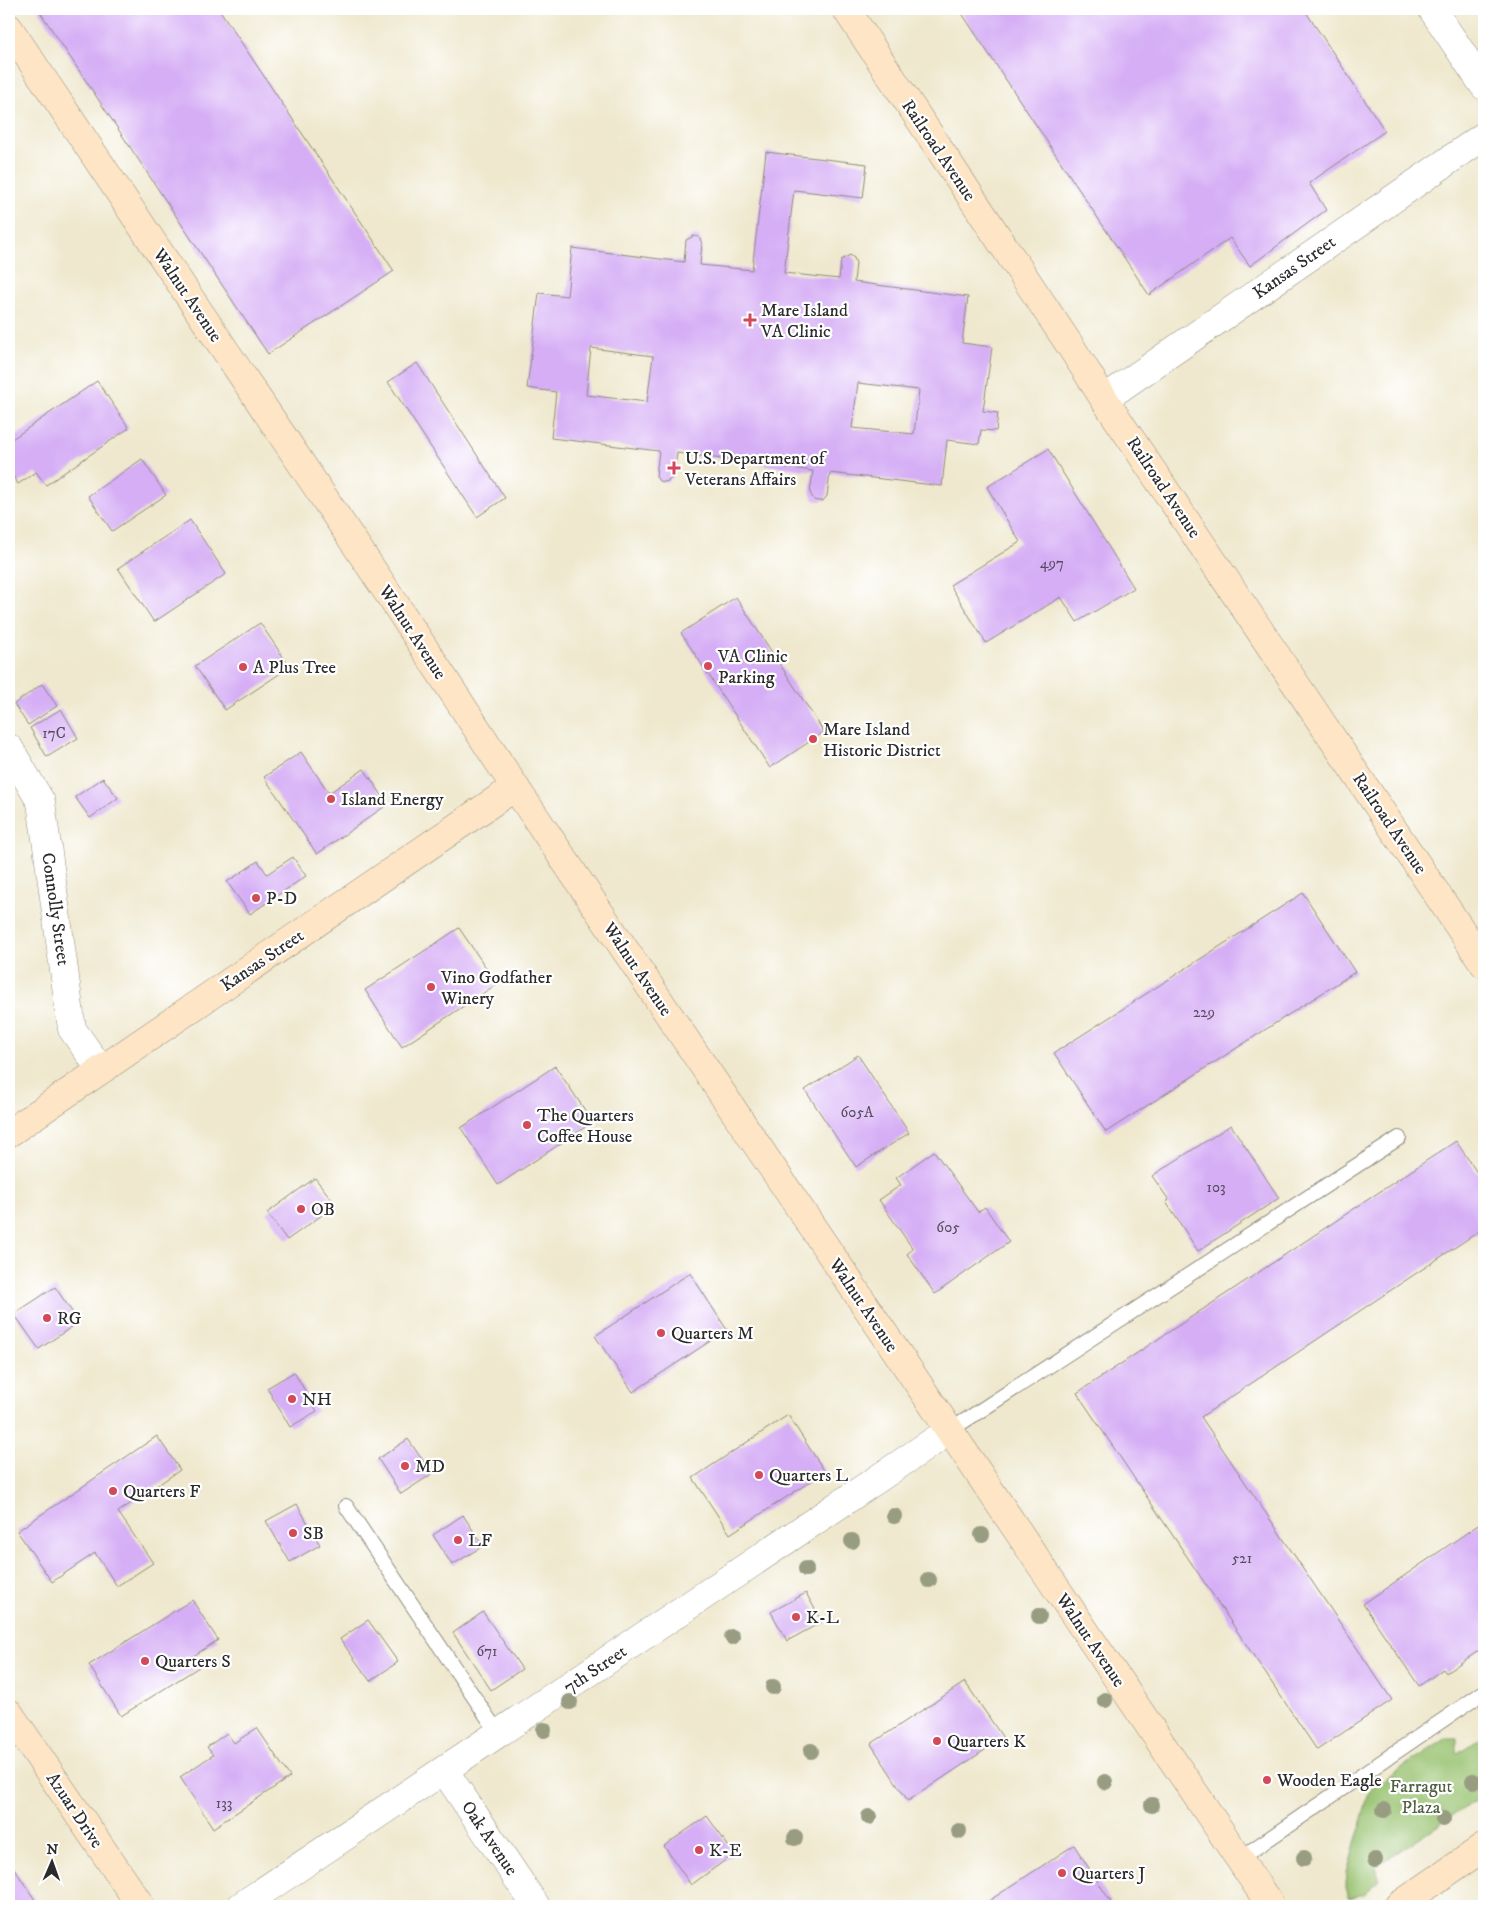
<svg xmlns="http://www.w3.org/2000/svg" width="1493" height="1915" font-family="'IM FELL DW Pica',serif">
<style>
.green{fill:#98c26f;stroke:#62764d}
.building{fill:#d5aef5;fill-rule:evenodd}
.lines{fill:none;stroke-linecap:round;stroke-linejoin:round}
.lane-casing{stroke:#8d8a7c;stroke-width:16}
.street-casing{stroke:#8d8a7c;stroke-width:29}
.secondary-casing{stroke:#8d8a7c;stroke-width:29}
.lane{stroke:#fff;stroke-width:14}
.street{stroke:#fff;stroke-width:28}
.secondary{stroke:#fde5c5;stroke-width:28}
.tree{fill:#989d82}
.poi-dot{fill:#d1495b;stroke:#fff;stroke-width:2}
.labels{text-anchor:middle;stroke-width:4.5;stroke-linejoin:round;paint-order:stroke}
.number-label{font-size:15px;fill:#564c5e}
.street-label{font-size:18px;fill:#2b2b2b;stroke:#fff}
.poi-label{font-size:18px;fill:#2b2b2b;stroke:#fff;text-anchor:start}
.park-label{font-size:18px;fill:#516043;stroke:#fff}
</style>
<rect width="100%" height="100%" fill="#fff"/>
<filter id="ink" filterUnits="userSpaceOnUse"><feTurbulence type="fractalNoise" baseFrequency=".02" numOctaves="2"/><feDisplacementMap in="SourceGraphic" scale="10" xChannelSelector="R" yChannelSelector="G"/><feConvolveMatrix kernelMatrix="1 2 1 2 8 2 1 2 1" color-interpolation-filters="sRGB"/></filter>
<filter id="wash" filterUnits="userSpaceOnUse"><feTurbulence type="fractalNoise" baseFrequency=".0096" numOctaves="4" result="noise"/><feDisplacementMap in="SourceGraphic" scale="20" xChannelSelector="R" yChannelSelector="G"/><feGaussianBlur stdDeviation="1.12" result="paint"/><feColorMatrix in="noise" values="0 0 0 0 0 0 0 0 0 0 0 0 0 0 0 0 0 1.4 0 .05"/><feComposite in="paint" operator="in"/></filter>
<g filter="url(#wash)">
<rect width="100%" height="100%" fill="#efe8ce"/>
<path class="green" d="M 1484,1736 L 1484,1795 L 1375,1867 L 1380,1880 L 1364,1894 L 1349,1898 L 1346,1887 L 1347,1873 L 1370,1789 L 1447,1738 L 1457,1738 L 1457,1754 Z"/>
<g id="blocks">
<path class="building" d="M 38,9 L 219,9 L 394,271 L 268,354 Z
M 959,9 L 1304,9 L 1385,131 L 1309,183 L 1326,210 L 1250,266 L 1230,238 L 1149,295 Z
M 766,152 L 867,164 L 863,198 L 794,190 L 784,273 L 839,279 L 841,260 L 850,255 L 854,258 L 856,263 L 854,282 L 968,297 L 962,343 L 992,347 L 983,411 L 998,413 L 996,431 L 981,430 L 979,444 L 947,440 L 942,486 L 830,473 L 827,496 L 823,501 L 818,501 L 814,500 L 810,493 L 813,471 L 677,453 L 674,476 L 668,481 L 664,482 L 659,481 L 656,476 L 659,451 L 551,438 L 556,392 L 527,388 L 539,293 L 567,296 L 572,248 L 684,262 L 686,240 L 694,236 L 699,237 L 702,243 L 700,265 L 752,270 ZM 591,348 L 653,356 L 647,402 L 586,395 ZM 858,383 L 919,390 L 914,434 L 852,428 Z
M 417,363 L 505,498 L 477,517 L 388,382 Z
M 97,381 L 129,428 L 46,485 L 36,472 L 18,484 L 9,470 L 9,441 Z
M 1048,449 L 1134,588 L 1077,622 L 1061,597 L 986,643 L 950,585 L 1020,542 L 987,487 Z
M 142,459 L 166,495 L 112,531 L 88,496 Z
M 190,520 L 226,574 L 154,622 L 118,568 Z
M 736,597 L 824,732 L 770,768 L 681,633 Z
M 260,623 L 290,667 L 225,710 L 195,666 Z
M 42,684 L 57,706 L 28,725 L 14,704 Z
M 61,709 L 78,738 L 47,757 L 30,728 Z
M 301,752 L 329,793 L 364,769 L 388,804 L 317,854 L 264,777 Z
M 103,778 L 118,798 L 90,818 L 75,797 Z
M 293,857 L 306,876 L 250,914 L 227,882 L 258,861 L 267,874 Z
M 1303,893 L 1355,972 L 1106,1132 L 1054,1053 Z
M 459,928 L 497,984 L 402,1047 L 365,990 Z
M 858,1055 L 909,1133 L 856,1167 L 805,1090 Z
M 555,1066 L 593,1122 L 498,1185 L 461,1128 Z
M 1231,1125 L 1279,1198 L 1198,1251 L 1166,1202 L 1169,1200 L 1152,1176 Z
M 1456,1141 L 1484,1183 L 1484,1228 L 1201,1417 L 1392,1700 L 1317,1750 L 1077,1393 Z
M 934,1151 L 978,1212 L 985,1207 L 1009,1242 L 935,1294 L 907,1254 L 913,1249 L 879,1200 L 901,1185 L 896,1178 Z
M 315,1178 L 336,1205 L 287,1240 L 267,1213 Z
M 690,1273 L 727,1330 L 633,1392 L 595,1336 Z
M 55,1287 L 79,1322 L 39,1349 L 14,1314 Z
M 294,1372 L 317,1411 L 290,1427 L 267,1388 Z
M 788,1415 L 825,1472 L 730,1534 L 693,1478 Z
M 157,1436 L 180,1470 L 118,1512 L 153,1563 L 117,1586 L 95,1553 L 52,1582 L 17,1531 Z
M 408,1439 L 432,1474 L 401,1494 L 378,1459 Z
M 297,1504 L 320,1545 L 290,1562 L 266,1521 Z
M 463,1515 L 483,1546 L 452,1565 L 433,1535 Z
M 1484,1521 L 1484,1647 L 1446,1673 L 1443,1669 L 1419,1686 L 1363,1604 Z
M 806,1593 L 822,1622 L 787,1641 L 771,1612 Z
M 192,1600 L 218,1640 L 192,1657 L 199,1667 L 121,1716 L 89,1665 Z
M 483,1612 L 522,1669 L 491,1690 L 453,1633 Z
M 368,1620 L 398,1662 L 370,1681 L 340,1639 Z
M 965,1682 L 1003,1738 L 908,1801 L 871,1744 Z
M 257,1728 L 290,1777 L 213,1828 L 180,1777 L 213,1755 L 207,1747 L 227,1733 L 234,1743 Z
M 707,1816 L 734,1854 L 691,1885 L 664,1846 Z
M 1074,1845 L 1111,1902 L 1104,1906 L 981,1906 Z
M 14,1868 L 39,1906 L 9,1906 L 9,1871 Z"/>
</g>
</g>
<g filter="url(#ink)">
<use href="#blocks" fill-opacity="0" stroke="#8d8a7c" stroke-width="1"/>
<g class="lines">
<defs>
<path id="lane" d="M 949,1431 L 1399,1138
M 346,1506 L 498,1733
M 1239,1859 L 1484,1692"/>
<path id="street" d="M 1432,9 L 1484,86
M 1104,399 L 1484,136
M 9,748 L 41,802 L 72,1029 L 101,1070
M 444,1770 L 536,1906
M 241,1906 L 949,1431"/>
<path id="secondary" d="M 846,9 L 1071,347 L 1104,399 L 1484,964
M 9,28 L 396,605 L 515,787 L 1271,1906
M 9,1133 L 515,787
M 9,1713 L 141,1906
M 1398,1906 L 1484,1847"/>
</defs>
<use href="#lane" class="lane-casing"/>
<use href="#street" class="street-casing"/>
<use href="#secondary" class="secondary-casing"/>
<use href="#lane" class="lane"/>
<use href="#street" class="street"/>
<use href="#secondary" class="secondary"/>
</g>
<g class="tree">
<circle cx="894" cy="1516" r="8"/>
<circle cx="982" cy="1535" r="8"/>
<circle cx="852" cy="1541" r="8"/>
<circle cx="806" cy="1569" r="8"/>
<circle cx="929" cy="1580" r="8"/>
<circle cx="1039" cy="1616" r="8"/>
<circle cx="732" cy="1637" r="8"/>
<circle cx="773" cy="1687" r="8"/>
<circle cx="1105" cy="1700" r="8"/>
<circle cx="570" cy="1702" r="8"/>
<circle cx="544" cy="1730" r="8"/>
<circle cx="811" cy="1751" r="8"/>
<circle cx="1473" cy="1781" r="8"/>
<circle cx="1105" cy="1782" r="8"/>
<circle cx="1152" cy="1805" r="8"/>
<circle cx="1384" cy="1810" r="8"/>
<circle cx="869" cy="1817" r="8"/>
<circle cx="1443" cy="1819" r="8"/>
<circle cx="959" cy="1831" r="8"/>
<circle cx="795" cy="1838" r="8"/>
<circle cx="1304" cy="1858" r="8"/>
<circle cx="1375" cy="1860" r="8"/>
</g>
</g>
<g class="poi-dot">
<path d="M747.5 312.5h5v5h5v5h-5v5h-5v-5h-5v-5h5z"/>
<path d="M671.5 460.5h5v5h5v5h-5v5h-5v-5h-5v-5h5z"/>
<circle cx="708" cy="666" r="5"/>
<circle cx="243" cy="667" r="5"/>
<circle cx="813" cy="739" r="5"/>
<circle cx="331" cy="799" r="5"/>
<circle cx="256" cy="898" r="5"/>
<circle cx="431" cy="987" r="5"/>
<circle cx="527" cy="1125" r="5"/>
<circle cx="301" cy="1209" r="5"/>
<circle cx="47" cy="1318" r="5"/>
<circle cx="661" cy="1333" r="5"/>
<circle cx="292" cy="1399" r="5"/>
<circle cx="405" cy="1466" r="5"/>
<circle cx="759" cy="1475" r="5"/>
<circle cx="113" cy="1491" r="5"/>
<circle cx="293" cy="1533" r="5"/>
<circle cx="458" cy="1540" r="5"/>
<circle cx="796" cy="1617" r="5"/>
<circle cx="145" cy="1661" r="5"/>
<circle cx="937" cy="1741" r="5"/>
<circle cx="1267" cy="1780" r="5"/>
<circle cx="699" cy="1850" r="5"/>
<circle cx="1062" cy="1873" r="5"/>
</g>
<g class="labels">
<g class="number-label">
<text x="1052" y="568">497</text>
<text x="54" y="738">17C</text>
<text x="1204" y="1017">229</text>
<text x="857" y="1117">605A</text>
<text x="1216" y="1192">103</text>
<text x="948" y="1232">605</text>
<text x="1242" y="1563">521</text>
<text x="487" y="1656">671</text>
<text x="224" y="1808">133</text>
</g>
<g class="street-label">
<text transform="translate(939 150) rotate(56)" y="6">Railroad Avenue</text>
<text transform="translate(1294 267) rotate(-35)" y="6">Kansas Street</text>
<text transform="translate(188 295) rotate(56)" y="6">Walnut Avenue</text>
<text transform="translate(1164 487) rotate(56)" y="6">Railroad Avenue</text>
<text transform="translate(413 632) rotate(57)" y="6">Walnut Avenue</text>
<text transform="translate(1390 823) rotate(56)" y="6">Railroad Avenue</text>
<text transform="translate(56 909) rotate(82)" y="6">Connolly Street</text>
<text transform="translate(262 960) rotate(-34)" y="6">Kansas Street</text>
<text transform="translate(638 969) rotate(56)" y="6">Walnut Avenue</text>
<text transform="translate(864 1305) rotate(56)" y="6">Walnut Avenue</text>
<text transform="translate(1091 1640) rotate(56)" y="6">Walnut Avenue</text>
<text transform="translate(595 1669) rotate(-34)" y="6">7th Street</text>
<text transform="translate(75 1810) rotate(56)" y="6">Azuar Drive</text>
<text transform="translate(490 1838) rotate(56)" y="6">Oak Avenue</text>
</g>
<g class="poi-label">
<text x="761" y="316">Mare Island<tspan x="761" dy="21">VA Clinic</tspan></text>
<text x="685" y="464">U.S. Department of<tspan x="685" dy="21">Veterans Affairs</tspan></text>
<text x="718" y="662">VA Clinic<tspan x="718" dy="21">Parking</tspan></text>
<text x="253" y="673">A Plus Tree</text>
<text x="823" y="735">Mare Island<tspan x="823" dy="21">Historic District</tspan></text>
<text x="341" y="805">Island Energy</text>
<text x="266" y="904">P-D</text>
<text x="441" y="983">Vino Godfather<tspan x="441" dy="21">Winery</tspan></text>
<text x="537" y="1121">The Quarters<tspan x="537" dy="21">Coffee House</tspan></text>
<text x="311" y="1215">OB</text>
<text x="57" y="1324">RG</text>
<text x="671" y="1339">Quarters M</text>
<text x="302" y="1405">NH</text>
<text x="415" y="1472">MD</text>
<text x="769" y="1481">Quarters L</text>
<text x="123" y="1497">Quarters F</text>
<text x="303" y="1539">SB</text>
<text x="468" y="1546">LF</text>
<text x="806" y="1623">K-L</text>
<text x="155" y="1667">Quarters S</text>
<text x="947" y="1747">Quarters K</text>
<text x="1277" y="1786">Wooden Eagle</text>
<text x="709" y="1856">K-E</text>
<text x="1072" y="1879">Quarters J</text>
</g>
<g class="park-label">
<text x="1421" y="1792">Farragut<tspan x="1421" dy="21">Plaza</tspan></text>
</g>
</g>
<rect width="1493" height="1915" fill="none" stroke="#fff" stroke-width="30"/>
<g transform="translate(52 1862) rotate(2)" stroke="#ffffff" stroke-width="4" paint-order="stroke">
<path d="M0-4L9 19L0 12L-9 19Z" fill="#2b2b2b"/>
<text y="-8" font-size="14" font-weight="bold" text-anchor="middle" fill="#2b2b2b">N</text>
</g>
</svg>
